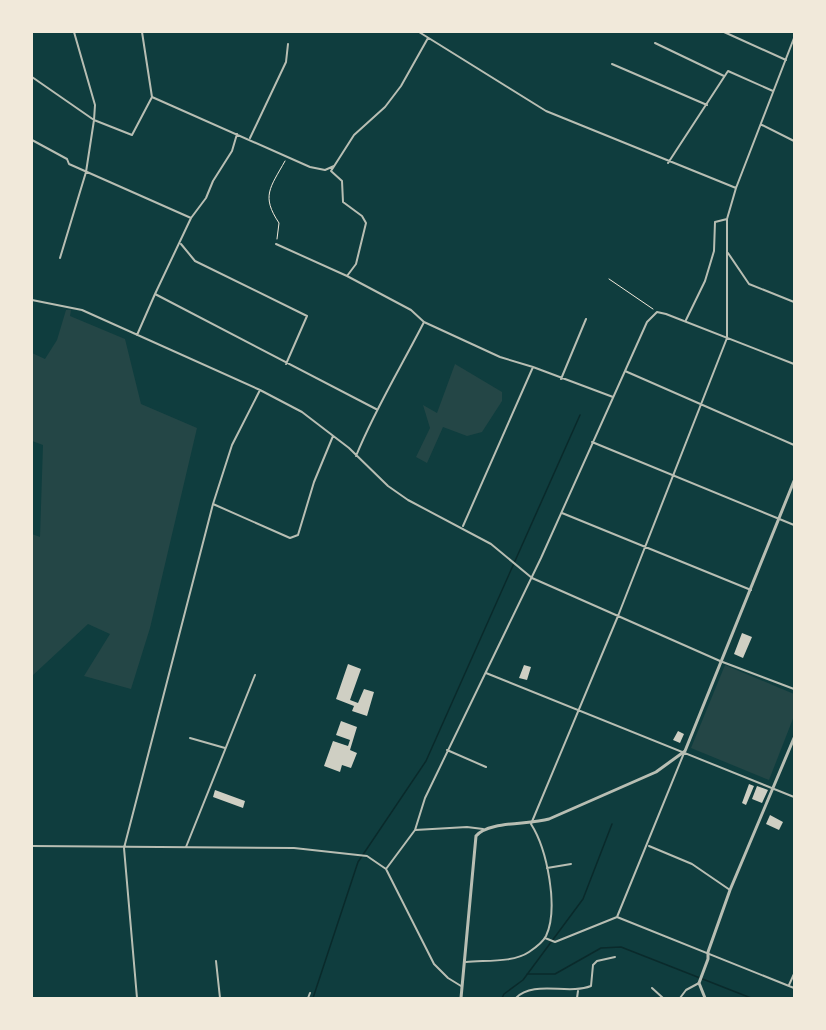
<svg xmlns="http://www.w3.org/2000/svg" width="826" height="1030" font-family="'PT Sans Narrow',sans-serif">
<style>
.green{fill:#244646}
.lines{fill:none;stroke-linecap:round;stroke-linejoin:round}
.stream{stroke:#0a2a2b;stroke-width:1.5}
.building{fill:#cfcfc3}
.path{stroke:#f1e9da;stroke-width:1}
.minor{stroke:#b8beb3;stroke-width:2}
.tertiary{stroke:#b8beb3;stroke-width:3}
</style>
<rect width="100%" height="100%" fill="#0f3d3e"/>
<path class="green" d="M 66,310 L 71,310 L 70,316 L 125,339 L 141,404 L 197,428 L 150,628 L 131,689 L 84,676 L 110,634 L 88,624 L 32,676 L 32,534 L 40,537 L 43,445 L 32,441 L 32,353 L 45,359 L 57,340 Z
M 455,364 L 502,392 L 502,401 L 482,432 L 467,436 L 443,427 L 427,463 L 416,457 L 430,428 L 423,405 L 437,413 Z
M 725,665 L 794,694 L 794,716 L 769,780 L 691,748 Z"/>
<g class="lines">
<path class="stream" d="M 527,974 L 555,974 L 601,948 L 621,947 L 751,998
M 313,998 L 358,862 L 426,761 L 580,415
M 502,998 L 504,994 L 523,980 L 583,899 L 612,824"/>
</g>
<path class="building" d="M 742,633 L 752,637 L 743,658 L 734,654 Z
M 348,664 L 361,669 L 350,700 L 358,703 L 364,689 L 374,692 L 367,716 L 352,711 L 354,706 L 336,699 Z
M 524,665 L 531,667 L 527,680 L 519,678 Z
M 341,721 L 357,727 L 350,750 L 357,753 L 351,768 L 342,765 L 340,772 L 324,766 L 333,741 L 348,746 L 350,740 L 336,735 Z
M 678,731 L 684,734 L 680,743 L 673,740 Z
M 749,784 L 754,786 L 746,805 L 742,803 Z
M 757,786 L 768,790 L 762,803 L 752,799 Z
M 215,790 L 245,801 L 243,808 L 213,797 Z
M 770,815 L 783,822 L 779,830 L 766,824 Z"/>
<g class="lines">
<path class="path" d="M 277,239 L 279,223 C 261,196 270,188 285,161
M 609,279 L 653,309"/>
<path class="minor" d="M 419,32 L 546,111 L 736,188
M 724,32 L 786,60
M 655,43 L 724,76
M 612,64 L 707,105
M 32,77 L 94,120 L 132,135 L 152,97 L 142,32
M 152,97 L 310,167 L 325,170 L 334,166
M 762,125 L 794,141
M 237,134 L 232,151 L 213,181 L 206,198 L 191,218 L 155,294 L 376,409
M 250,138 L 286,62 L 288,44
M 32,140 L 67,159 L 69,164 L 191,218
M 668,163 L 728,71 L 773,91
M 181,244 L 195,261 L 307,316 L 286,364
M 276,244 L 347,276 L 411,310 L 424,322 L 500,357 L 533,367 L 613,397
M 728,253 L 749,284 L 794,302
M 60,258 L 86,172 L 94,120 L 95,105 L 74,32
M 347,276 L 356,264 L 366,223 L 362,216 L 343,202 L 342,181 L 331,171 L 354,135 L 385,107 L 401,86 L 428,38
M 32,300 L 82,310 L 260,390 L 302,412 L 349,448 L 388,486 L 408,500 L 491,544 L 532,578 L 720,661 L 794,689
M 686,320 L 705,281 L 714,251 L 715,222 L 727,219
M 137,335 L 155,294
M 625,371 L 794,445
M 561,379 L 586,319
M 592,442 L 794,525
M 356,456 C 375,409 401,367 424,322
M 213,504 L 290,538 L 298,535 L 314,482 L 333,436
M 562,513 L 751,590
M 463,526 L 533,367
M 486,673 L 794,797
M 190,738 L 225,748
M 447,750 L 486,767
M 415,830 L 467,827 L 483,829
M 32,846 L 294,848 L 367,856 L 386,869 L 434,964 L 448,978 L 461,986
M 649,846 L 692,864 L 730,890
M 186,847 L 255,675
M 547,868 L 571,864
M 386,869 L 415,830 L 425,798 L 541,558 L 647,322 L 657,312 L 666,314 L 794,364
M 617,917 L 684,753
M 545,938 L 555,942 L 617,917 L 794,988
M 216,961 L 220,998
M 466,962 C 484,960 513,963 529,952 C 535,948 543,942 546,936 C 559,908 547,849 531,824 L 618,616 L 727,338 L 727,219 L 736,188 L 794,38
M 789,985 L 794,974
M 652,988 L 663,998
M 137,998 L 124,848 L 213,504 L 232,445 L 260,390
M 308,998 L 310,993
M 516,998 C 533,980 568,995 591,986 L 593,965 L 597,961 L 615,957
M 577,998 L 578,991
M 680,998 L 686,990 L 699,983"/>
<path class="tertiary" d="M 461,998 L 476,836 C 488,821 528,825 549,819 L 656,772 L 685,751 L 794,481
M 705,998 L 699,983 L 708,959 L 708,952 L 730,890 L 794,738"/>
</g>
<rect width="826" height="1030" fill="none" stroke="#f1e9da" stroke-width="66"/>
</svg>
